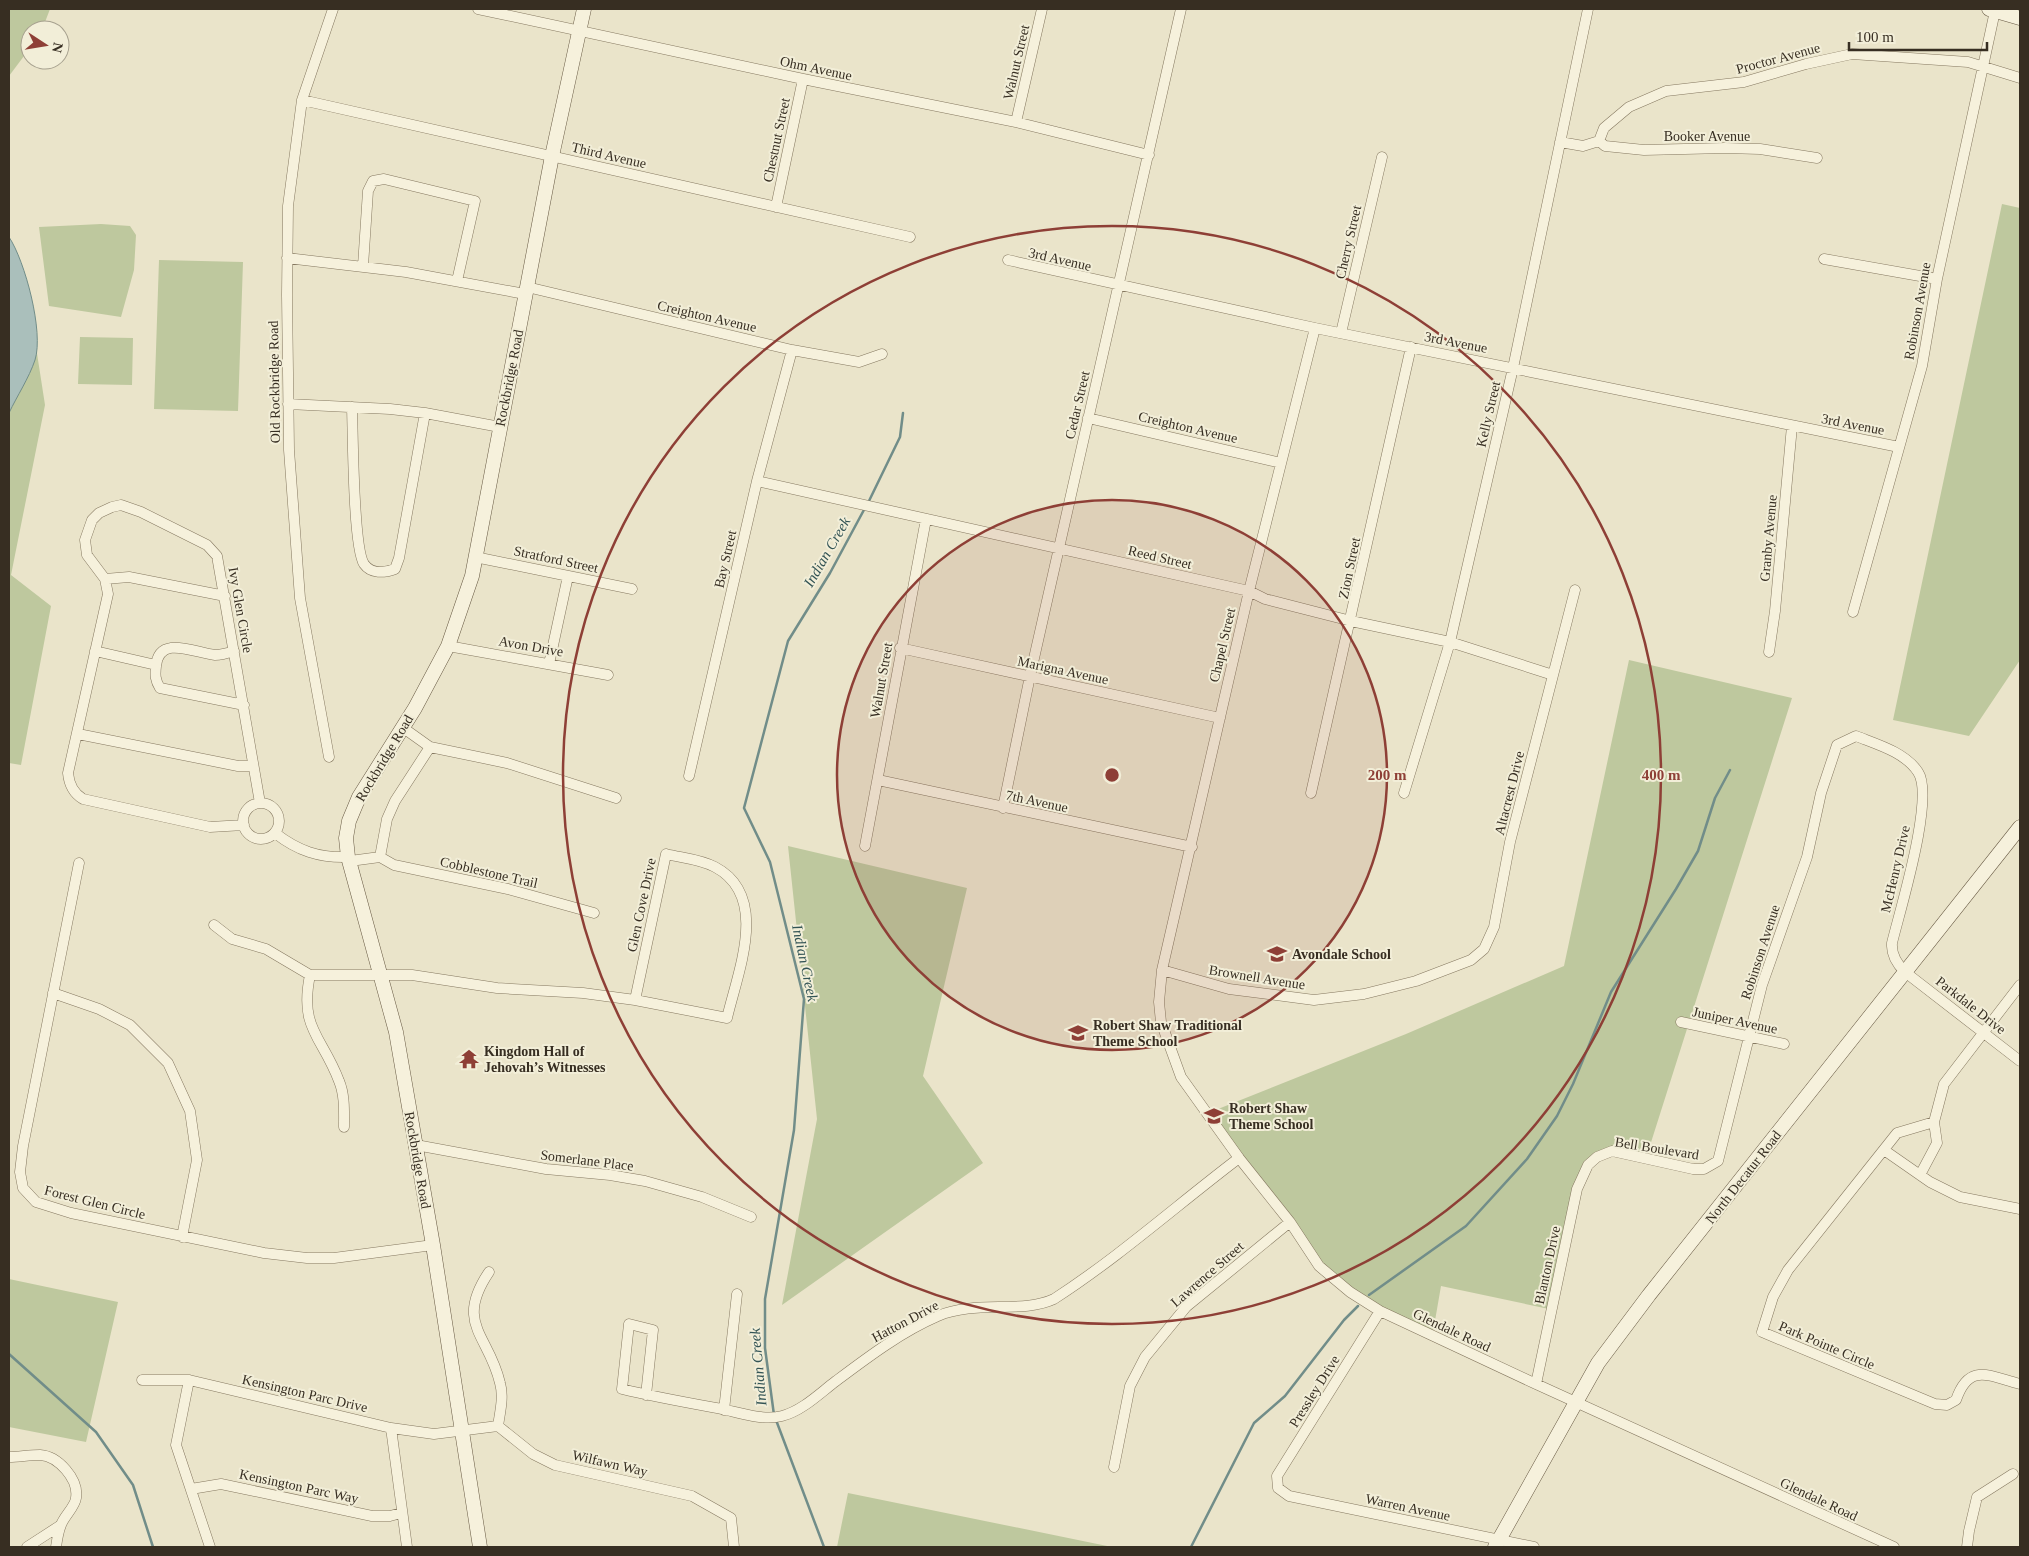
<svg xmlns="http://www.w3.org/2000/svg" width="2029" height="1556" font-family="Georgia,serif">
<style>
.green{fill:#bec89e}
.water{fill:#aabfbb;stroke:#718d89}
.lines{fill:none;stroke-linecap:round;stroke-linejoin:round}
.stream{stroke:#718d89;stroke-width:2.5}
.street-casing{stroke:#857860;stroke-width:11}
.secondary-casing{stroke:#675943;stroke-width:15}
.street{stroke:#f6f1dc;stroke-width:10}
.secondary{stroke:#f6f1dc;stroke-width:14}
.ring{fill:none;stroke:#8e3f36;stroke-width:2.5}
.labels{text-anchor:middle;stroke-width:4;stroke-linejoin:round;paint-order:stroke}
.street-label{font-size:14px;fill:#372e22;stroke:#f2eed8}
.poi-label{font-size:14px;font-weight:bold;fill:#372e22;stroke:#f2eed8;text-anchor:start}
.water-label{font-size:15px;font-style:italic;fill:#335455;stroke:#f2eed8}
.centre{fill:#8e3f36;stroke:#f2eed8;stroke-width:2.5}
.ring-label{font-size:15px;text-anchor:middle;font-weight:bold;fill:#8e3f36;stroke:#f2eed8;stroke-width:4;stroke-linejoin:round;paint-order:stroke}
</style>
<rect width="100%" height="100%" fill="#eae4ca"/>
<path class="green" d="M 9,9 L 50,9 L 42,30 L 30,30 L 30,48 L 9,76 Z
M 2002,204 L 2020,208 L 2020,660 L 1969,736 L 1893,720 Z
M 101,224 L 130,226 L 136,235 L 134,270 L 121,317 L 49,306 L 39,227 Z
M 159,260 L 243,262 L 238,411 L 154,409 Z
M 25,276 L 45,405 L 11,575 L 51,606 L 21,765 L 9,763 L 9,308 Z
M 80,337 L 133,338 L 132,385 L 78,384 Z
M 1629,660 L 1792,698 L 1647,1155 L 1603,1154 L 1581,1180 L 1549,1309 L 1441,1286 L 1432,1338 L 1362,1302 L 1314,1259 L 1208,1113 L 1406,1034 L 1564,966 Z
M 788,846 L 967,888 L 923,1076 L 983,1163 L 782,1305 L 817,1119 Z
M 9,1279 L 118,1302 L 86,1442 L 9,1427 Z
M 848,1493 L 1112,1547 L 837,1547 Z"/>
<path class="water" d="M 9,237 C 25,261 44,332 35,360 C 29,378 17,396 9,413 Z"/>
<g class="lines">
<path class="stream" d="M 868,503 L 900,437 L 903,413
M 1369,1295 L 1466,1226 L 1527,1159 L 1557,1116 L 1573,1084 L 1611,992 L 1676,889 L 1698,851 L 1715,798 L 1730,770
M 9,1354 L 96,1432 L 133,1485 L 153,1547
M 774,1415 L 765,1348 L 765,1299 L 794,1130 L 804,999 L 770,862 L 744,808 L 788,641 L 830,573 L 865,508
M 776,1420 L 824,1547
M 1191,1547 L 1254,1423 L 1285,1396 L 1344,1320 L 1358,1306"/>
<defs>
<path id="street" d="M 478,9 L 803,79 L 1016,122 L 1149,155
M 302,100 L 910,237
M 1016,122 L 1042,9
M 1599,141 L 1605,146 L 1644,150 L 1725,148 L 1760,149 L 1817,158
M 1560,142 L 1583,146 L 1599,141 L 1604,128 L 1629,107 L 1666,91 L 1744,82 L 1806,64 L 1852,54 L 1968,62 L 2020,78
M 776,207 L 803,79
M 287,258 L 406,272 L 525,294
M 1824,259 L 1937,279
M 1008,260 L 1315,328 L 1899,447
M 363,266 L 368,191 L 373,181 L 384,179 L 475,201 L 457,281
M 527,287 L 792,350 L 859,362 L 882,354
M 1315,328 L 1249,591 L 1162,970 L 1159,1002 L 1161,1022 L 1181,1077 L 1239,1158 L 1290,1222 L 1319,1266 L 1350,1292 L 1380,1311 L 1536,1384 L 1894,1547
M 1341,333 L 1382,157
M 288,404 L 390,409 L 425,413 L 500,427
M 352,407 C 353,434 353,547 364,564 C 371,574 384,573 395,569 L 399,558 L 425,413
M 1088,418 L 1281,463
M 757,481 L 1249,591 L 1265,599 L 1351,621 L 1450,642 L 1553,675
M 475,557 L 632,589
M 105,579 L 129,577 L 225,596
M 1853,612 L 1922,366 L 1937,279 L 1995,11
M 448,646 L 608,675
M 900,648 L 1220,718
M 95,651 L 156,665
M 234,651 C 228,653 222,655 215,655 C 195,653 159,634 156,666 C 155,675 155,680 160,688 L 244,705
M 1769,652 L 1775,611 L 1792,426
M 549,664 L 568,576
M 402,727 L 430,747 L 507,763 L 616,798
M 78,734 L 238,766 L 253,766
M 329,757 L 300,598 L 289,450 L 287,295 L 288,206 L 302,100 L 333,9
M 689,776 L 757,481 L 792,350
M 878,780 L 1192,847
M 1311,793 L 1411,347
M 1404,793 L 1450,642 L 1513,368 L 1588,9
M243 821a18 18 0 1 1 36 0a18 18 0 1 1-36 0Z
M 1003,808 L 1030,676 L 1181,9
M 244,825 L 210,827 L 83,799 C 73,793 69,784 68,773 L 108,594 L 105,579 L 87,555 L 85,540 L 92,520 L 99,513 L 112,507 L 121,505 L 141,512 L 207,545 L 217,556 L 260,803
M 275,833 C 298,851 319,858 348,857
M 865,846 L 926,519
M 666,854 C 682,858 700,859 715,867 C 770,896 738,971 727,1018 L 635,1000 Z
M 380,857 L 387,819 L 395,801 L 430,747
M 350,861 L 380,857 L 394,865 L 508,889 L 594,913
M 79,863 L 23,1146 L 20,1172 L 23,1188 L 36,1202 L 71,1213 L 264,1253 L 307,1258 L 334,1258 L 433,1245
M 214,925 L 232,939 L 266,949 L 310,975 L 412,975 L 497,988 L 583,993 L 635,1000
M 1162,970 L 1229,989 L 1314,1000 L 1364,994 L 1416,981 L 1471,960 L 1484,949 L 1494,927 L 1510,842 L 1575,590
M 310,975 C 299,1029 322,1036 339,1081 C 345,1095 344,1112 344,1127
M 2020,985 L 1944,1084 L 1934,1122 L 1897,1133 L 1788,1270 L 1773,1297 L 1762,1332 L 1935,1404 L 1947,1405 L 1956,1400 C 1969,1362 1989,1376 2020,1384
M 53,993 L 99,1009 L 130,1025 L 168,1063 L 190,1111 L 197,1160 L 182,1237
M 1681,1022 L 1784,1044
M 416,1145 L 546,1169 L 610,1175 L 645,1181 L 702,1197 L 751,1217
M 1884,1150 L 1930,1182 L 1960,1197 L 2020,1209
M 1920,1175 L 1937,1143 L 1934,1122
M 489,1272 C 454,1324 489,1335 500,1383 C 504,1397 500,1412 498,1426
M 1380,1311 L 1277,1476 L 1278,1488 L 1289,1496 L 1534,1547
M 142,1380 L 189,1380 L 391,1428 L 434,1434 L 498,1426 L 533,1454 L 555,1465 L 692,1496 L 731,1518 L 734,1547
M 189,1380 L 176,1445 L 210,1547
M 1536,1384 L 1577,1189 L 1588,1165 L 1597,1157 L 1612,1151 L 1693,1169 L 1704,1169 L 1718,1161 L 1762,985 L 1807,857 L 1821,793 L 1837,745 L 1856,736 C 1876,744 1905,752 1918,772 C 1935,797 1900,910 1892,943 C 1891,955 1897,964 1905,972 L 2020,1061
M 646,1395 L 653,1330 L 629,1324 L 622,1389 C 655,1397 689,1403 722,1409 C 740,1413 764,1421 782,1416 C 802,1411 820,1393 836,1381 C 868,1357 901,1332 938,1316 C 975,1300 1022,1314 1054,1299 C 1119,1257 1177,1205 1239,1158
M 724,1410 L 737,1294
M 391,1428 L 407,1547
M 9,1457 C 19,1457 29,1455 40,1455 C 58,1456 79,1479 76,1498 C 75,1507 64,1516 61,1525 C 58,1532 57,1540 56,1547
M 1114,1467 L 1130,1386 L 1145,1357 L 1186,1307 L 1290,1222
M 191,1489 L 221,1484 L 372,1516 L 390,1516 L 401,1513
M 27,1547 L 61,1525
M 1967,1547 L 1969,1531 L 1977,1497 L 2013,1474"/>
<path id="secondary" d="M 1989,9 L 2020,18
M 480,1547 L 433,1245 L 396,1032 L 348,857 L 346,838 L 349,821 L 359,797 L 415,708 L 448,646 L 472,576 L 552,156 L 584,9
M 1495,1547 L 1598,1363 L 1649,1295 L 2020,827"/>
</defs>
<use href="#street" class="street-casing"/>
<use href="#secondary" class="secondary-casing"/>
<use href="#street" class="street"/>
<use href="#secondary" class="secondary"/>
</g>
<circle cx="1112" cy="775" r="275" fill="#8e3f36" fill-opacity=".12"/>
<g class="ring">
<circle cx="1112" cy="775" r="275"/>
<circle cx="1112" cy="775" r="549"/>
</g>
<defs>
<symbol id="school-bare" viewBox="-9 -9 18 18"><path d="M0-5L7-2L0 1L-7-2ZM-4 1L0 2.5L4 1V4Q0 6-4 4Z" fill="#8e3f36" stroke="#f2eed8" stroke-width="2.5" paint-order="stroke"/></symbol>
<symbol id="temple-bare" viewBox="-9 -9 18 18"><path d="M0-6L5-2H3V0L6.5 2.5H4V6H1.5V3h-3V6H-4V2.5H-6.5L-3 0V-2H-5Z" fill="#8e3f36" stroke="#f2eed8" stroke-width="2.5" paint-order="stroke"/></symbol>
</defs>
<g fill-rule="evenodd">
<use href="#school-bare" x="1263" y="940" width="28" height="28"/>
<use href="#school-bare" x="1064" y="1019" width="28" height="28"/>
<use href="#temple-bare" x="455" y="1045" width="28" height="28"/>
<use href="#school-bare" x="1200" y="1102" width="28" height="28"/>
</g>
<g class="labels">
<g class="street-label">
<text transform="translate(1778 58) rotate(-15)" y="5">Proctor Avenue</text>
<text transform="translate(1016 62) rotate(-77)" y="5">Walnut Street</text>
<text transform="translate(816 68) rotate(12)" y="5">Ohm Avenue</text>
<text x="1707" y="141">Booker Avenue</text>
<text transform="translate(776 140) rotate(-78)" y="5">Chestnut Street</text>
<text transform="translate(609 155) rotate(13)" y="5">Third Avenue</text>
<text transform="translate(1348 242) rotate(-77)" y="5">Cherry Street</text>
<text transform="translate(1060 259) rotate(13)" y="5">3rd Avenue</text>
<text transform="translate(1917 311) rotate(-80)" y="5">Robinson Avenue</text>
<text transform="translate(707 316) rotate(13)" y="5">Creighton Avenue</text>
<text transform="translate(1456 342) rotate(11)" y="5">3rd Avenue</text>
<text transform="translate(509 378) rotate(-79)" y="5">Rockbridge Road</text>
<text transform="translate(274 382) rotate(-91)" y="5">Old Rockbridge Road</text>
<text transform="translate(1077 405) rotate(-77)" y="5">Cedar Street</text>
<text transform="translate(1488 414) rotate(-77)" y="5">Kelly Street</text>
<text transform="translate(1853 424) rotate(11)" y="5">3rd Avenue</text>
<text transform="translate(1188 427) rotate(13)" y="5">Creighton Avenue</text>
<text transform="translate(1768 538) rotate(-85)" y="5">Granby Avenue</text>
<text transform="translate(1160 557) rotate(13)" y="5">Reed Street</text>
<text transform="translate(556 559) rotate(12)" y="5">Stratford Street</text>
<text transform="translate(725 559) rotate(-77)" y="5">Bay Street</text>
<text transform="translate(1349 568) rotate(-78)" y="5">Zion Street</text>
<text transform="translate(241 610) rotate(80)" y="5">Ivy Glen Circle</text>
<text transform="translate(1222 645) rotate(-77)" y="5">Chapel Street</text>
<text transform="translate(531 646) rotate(10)" y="5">Avon Drive</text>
<text transform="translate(1063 670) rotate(12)" y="5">Marigna Avenue</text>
<text transform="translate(881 680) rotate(-80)" y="5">Walnut Street</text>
<text transform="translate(384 758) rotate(-59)" y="5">Rockbridge Road</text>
<text transform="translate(1509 793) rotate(-76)" y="5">Altacrest Drive</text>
<text transform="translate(1037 801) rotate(12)" y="5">7th Avenue</text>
<text transform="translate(1895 869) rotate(-77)" y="5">McHenry Drive</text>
<text transform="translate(489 872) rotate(13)" y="5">Cobblestone Trail</text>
<text transform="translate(641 905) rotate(-78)" y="5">Glen Cove Drive</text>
<text transform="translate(1760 952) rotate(-72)" y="5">Robinson Avenue</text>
<text transform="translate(1257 977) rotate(9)" y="5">Brownell Avenue</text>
<text transform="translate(1971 1005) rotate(38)" y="5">Parkdale Drive</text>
<text transform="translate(1735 1020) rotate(12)" y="5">Juniper Avenue</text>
<text transform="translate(1657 1148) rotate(9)" y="5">Bell Boulevard</text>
<text transform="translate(418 1160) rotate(80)" y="5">Rockbridge Road</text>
<text transform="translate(587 1160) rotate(7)" y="5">Somerlane Place</text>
<text transform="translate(1743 1177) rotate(-52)" y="5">North Decatur Road</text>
<text transform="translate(95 1202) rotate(14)" y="5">Forest Glen Circle</text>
<text transform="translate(1547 1265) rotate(-78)" y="5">Blanton Drive</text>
<text transform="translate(1207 1274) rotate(-41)" y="5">Lawrence Street</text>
<text transform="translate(905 1321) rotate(-28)" y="5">Hatton Drive</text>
<text transform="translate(1452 1330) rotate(25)" y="5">Glendale Road</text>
<text transform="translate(1827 1345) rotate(23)" y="5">Park Pointe Circle</text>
<text transform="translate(1314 1391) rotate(-58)" y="5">Pressley Drive</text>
<text transform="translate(305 1393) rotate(13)" y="5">Kensington Parc Drive</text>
<text transform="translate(610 1463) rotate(13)" y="5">Wilfawn Way</text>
<text transform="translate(299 1486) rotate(12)" y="5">Kensington Parc Way</text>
<text transform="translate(1819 1499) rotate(25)" y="5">Glendale Road</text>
<text transform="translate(1408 1507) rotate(12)" y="5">Warren Avenue</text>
</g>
<g class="poi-label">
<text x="1292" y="959">Avondale School</text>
<text x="1093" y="1030">Robert Shaw Traditional<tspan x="1093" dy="16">Theme School</tspan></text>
<text x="484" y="1056">Kingdom Hall of<tspan x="484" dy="16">Jehovah’s Witnesses</tspan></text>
<text x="1229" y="1113">Robert Shaw<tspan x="1229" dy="16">Theme School</tspan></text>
</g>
<g class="water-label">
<text transform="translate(827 552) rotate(-60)" y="5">Indian Creek</text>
<text transform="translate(805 963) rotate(78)" y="5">Indian Creek</text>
<text transform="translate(758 1367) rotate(-95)" y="5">Indian Creek</text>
</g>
</g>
<circle cx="1112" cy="775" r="8" class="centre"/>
<g class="ring-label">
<text x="1387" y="780">200 m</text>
<text x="1661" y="780">400 m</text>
</g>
<rect width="2029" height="1556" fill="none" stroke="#372e22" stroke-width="20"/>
<g transform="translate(45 45) rotate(102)"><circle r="24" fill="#f2eed8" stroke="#a7a18f"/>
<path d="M0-4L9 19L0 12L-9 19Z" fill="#8e3f36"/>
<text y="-8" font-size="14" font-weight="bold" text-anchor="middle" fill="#372e22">N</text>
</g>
<path d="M1849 42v8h138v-8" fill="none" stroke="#372e22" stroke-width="2.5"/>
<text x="1856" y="42" font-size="15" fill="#372e22" stroke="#f2eed8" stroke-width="4" paint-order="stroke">100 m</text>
</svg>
